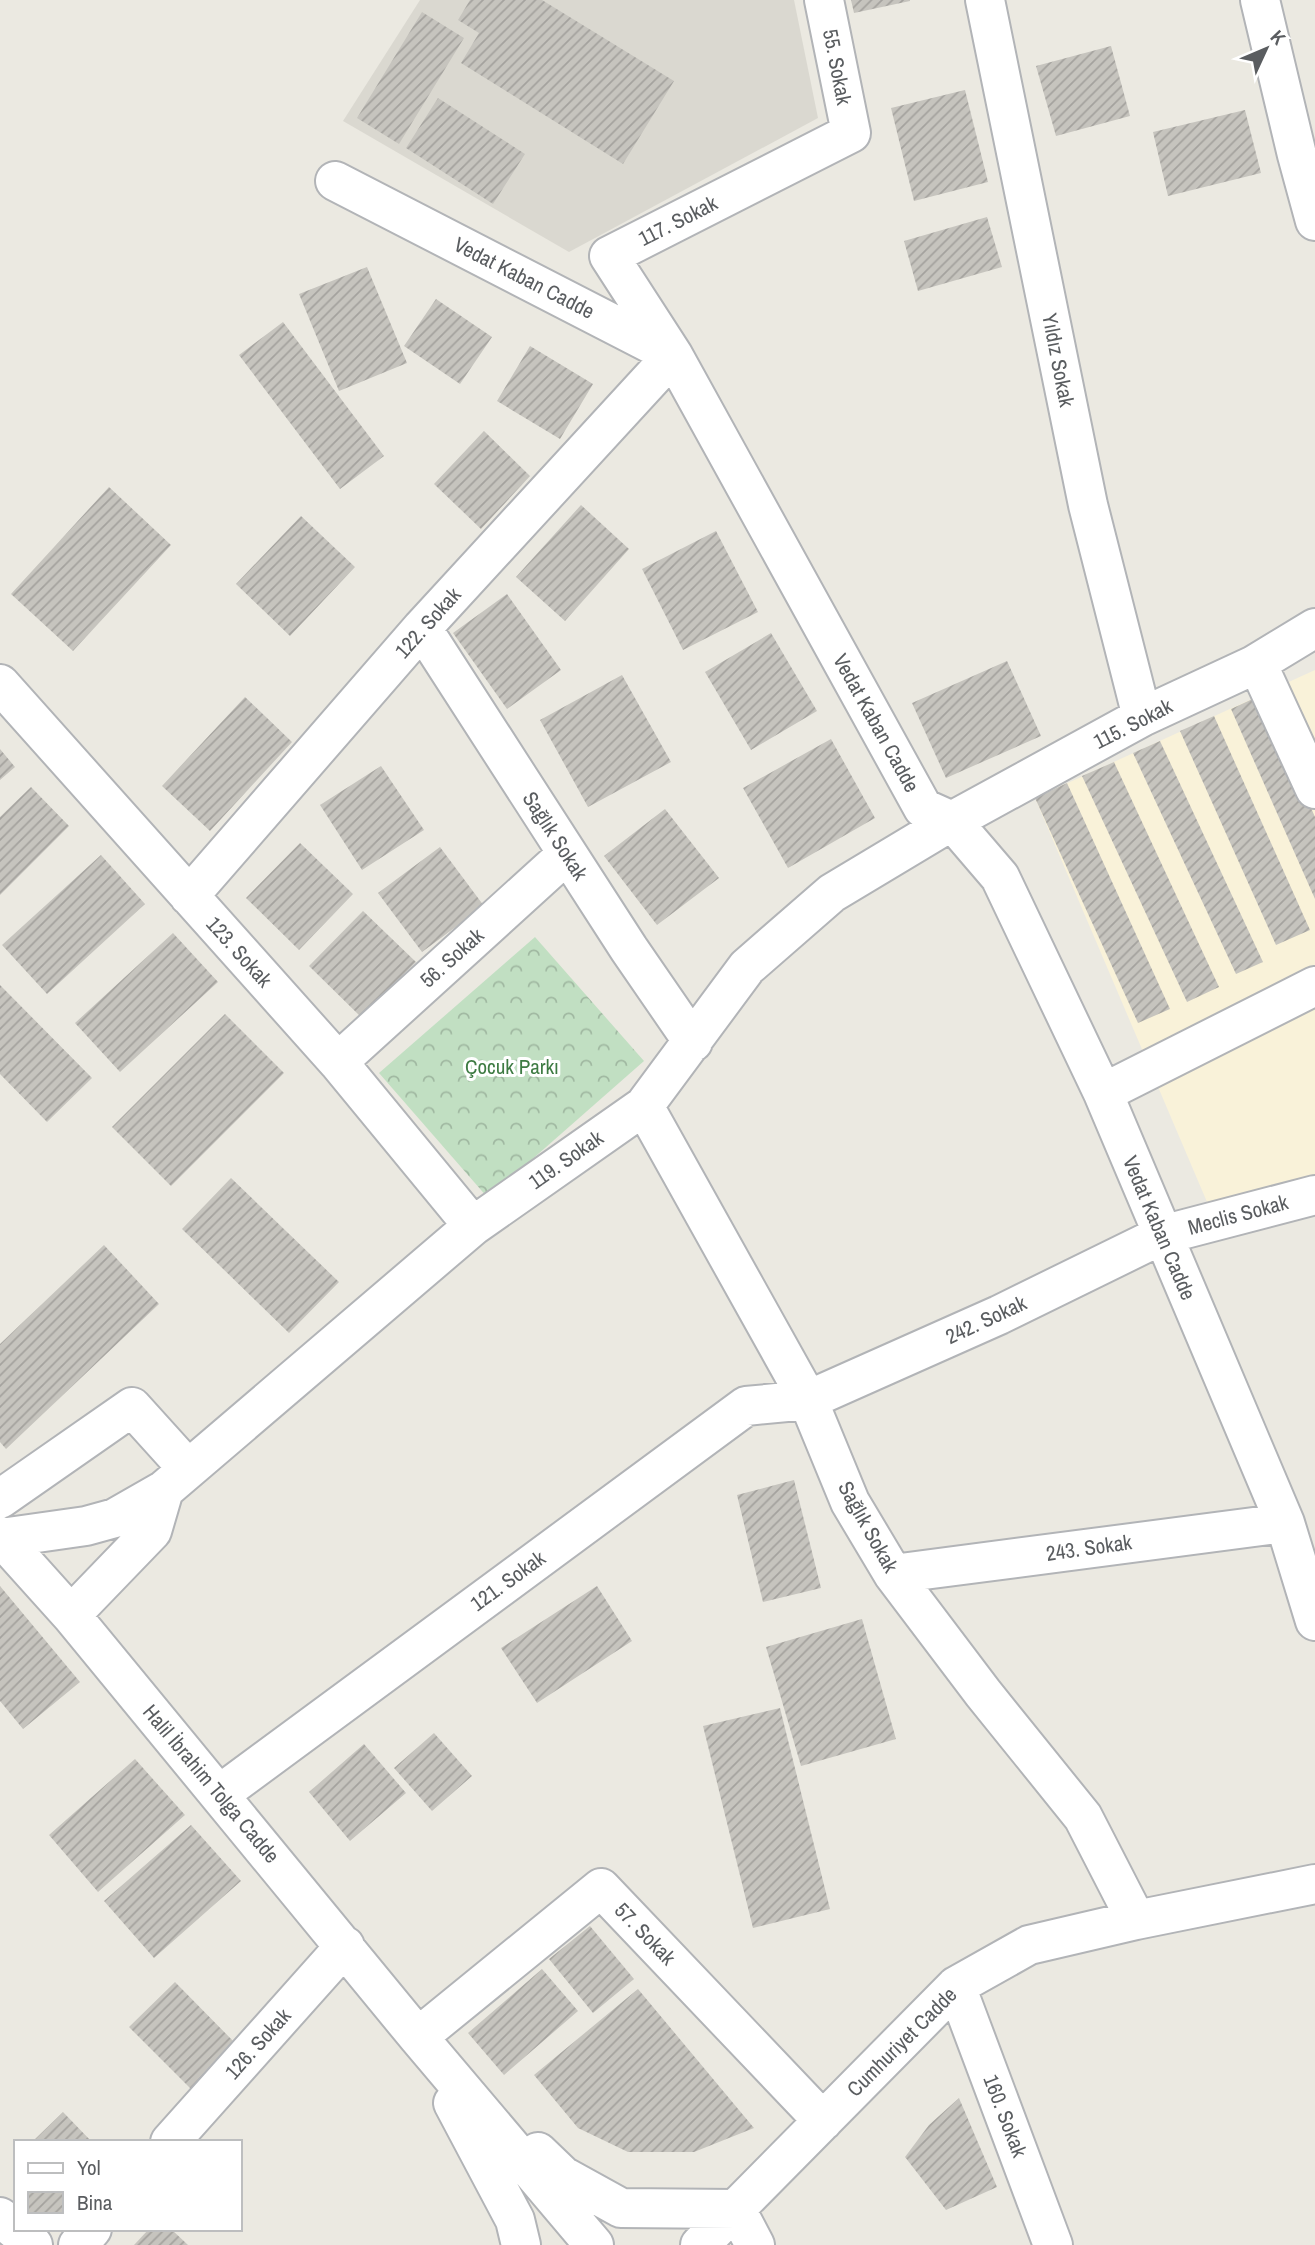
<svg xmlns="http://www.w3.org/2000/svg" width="1315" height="2245" font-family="'Archivo Narrow',sans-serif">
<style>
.commercial{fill:#f9f2d9}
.education{fill:#dad8d0}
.forest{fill:url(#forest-crowns)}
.building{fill:url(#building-hatch)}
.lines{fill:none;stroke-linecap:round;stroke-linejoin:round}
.minor-casing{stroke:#b2b4b7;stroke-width:42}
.minor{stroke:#fff;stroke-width:38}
.labels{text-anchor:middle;stroke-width:6;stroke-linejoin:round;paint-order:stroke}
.street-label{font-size:21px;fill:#5a5d60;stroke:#fff}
.park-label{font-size:21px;fill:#3e7b43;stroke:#fff}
</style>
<defs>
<pattern id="forest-crowns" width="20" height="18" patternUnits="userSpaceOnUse" patternTransform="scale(1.75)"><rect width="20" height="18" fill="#c1dfc2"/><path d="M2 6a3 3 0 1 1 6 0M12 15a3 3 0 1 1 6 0" fill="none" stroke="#a0b8a1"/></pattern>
<pattern id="building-hatch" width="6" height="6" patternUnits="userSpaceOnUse" patternTransform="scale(1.75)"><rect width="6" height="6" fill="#c6c4be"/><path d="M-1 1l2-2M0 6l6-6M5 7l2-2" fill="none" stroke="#a4a29e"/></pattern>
</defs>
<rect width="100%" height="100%" fill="#ebe9e1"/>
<path class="commercial" d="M 1315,670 L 1315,1183 L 1213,1216 L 1035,798 Z"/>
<path class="education" d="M 420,0 L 794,0 L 818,118 L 569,252 L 343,121 Z"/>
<path class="forest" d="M 535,937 L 644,1061 L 488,1198 L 379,1073 Z"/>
<path class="building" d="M 470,0 L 542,0 L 674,81 L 623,164 L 461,63 L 479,33 L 458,20 Z
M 851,0 L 910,0 L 910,1 L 854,13 Z
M 422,12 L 464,38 L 399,144 L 357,118 Z
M 1111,46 L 1130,116 L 1056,136 L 1036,66 Z
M 965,90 L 988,182 L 914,201 L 891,108 Z
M 438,98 L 525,154 L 493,204 L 406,148 Z
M 1245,110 L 1261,173 L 1168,196 L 1153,132 Z
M 987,217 L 1002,267 L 918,291 L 904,241 Z
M 367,267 L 407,363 L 339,391 L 299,294 Z
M 436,299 L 492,337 L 460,384 L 404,346 Z
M 283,322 L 384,456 L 340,489 L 239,355 Z
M 530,346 L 593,384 L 560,439 L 497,401 Z
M 484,431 L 530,476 L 481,529 L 434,484 Z
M 109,487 L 171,545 L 73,651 L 11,594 Z
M 581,505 L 629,549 L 565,621 L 516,577 Z
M 301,516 L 355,567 L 290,636 L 236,584 Z
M 716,531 L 758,612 L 683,650 L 642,569 Z
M 507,594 L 561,670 L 507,709 L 453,633 Z
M 771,633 L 817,711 L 751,750 L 705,672 Z
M 1007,661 L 1041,736 L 946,778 L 912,703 Z
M 622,675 L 671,762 L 588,807 L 540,720 Z
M 1261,695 L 1315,817 L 1315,899 L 1231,709 Z
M 245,697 L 292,742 L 210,831 L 162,786 Z
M 1214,716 L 1310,930 L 1276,945 L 1180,731 Z
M 831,739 L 875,818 L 788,868 L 743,788 Z
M 1160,741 L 1263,962 L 1236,974 L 1133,753 Z
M 0,749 L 15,767 L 0,780 Z
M 1114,762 L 1219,987 L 1187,1002 L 1082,776 Z
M 381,766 L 424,830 L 362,870 L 320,805 Z
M 1067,783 L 1170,1009 L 1138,1023 L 1035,798 Z
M 31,787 L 69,826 L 0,895 L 0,817 Z
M 665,809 L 719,878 L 657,925 L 604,856 Z
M 300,843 L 353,894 L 299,950 L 246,898 Z
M 440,847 L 484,906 L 422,952 L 378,893 Z
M 101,855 L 145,904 L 47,994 L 2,945 Z
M 363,911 L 416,962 L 361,1017 L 309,966 Z
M 173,933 L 218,982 L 120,1072 L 75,1023 Z
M 0,985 L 92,1078 L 47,1122 L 0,1074 Z
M 225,1014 L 284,1073 L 171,1186 L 112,1127 Z
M 231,1178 L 339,1282 L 289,1333 L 182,1229 Z
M 104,1245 L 159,1304 L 6,1449 L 0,1442 L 0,1344 Z
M 794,1480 L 821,1588 L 763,1602 L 737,1495 Z
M 0,1586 L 80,1682 L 23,1729 L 0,1701 Z
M 597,1586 L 632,1641 L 537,1703 L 501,1648 Z
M 862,1619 L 896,1739 L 801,1766 L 766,1647 Z
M 780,1708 L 830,1909 L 753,1928 L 703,1726 Z
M 434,1733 L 472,1776 L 432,1811 L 394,1768 Z
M 364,1744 L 406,1793 L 350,1841 L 309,1792 Z
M 135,1759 L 185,1815 L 98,1892 L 49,1835 Z
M 191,1825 L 241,1881 L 154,1958 L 104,1901 Z
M 590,1926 L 634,1979 L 593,2013 L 549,1959 Z
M 542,1969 L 578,2011 L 504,2075 L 468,2033 Z
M 175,1982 L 236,2044 L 191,2089 L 129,2027 Z
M 638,1989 L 754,2128 L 694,2152 L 628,2152 L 578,2128 L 534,2075 Z
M 959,2098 L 997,2187 L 946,2210 L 905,2157 L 929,2125 Z
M 63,2112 L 92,2142 L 32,2142 Z
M 149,2229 L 171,2229 L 188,2245 L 134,2245 Z"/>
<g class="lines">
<defs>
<path id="minor" d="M 985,0 L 1088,505 L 1142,717
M 1260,0 L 1297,155 L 1315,221
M 335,181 L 673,355 L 923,808 L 952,821 L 1000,877 L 1103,1093 L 1285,1523 L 1315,1621
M 422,628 L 629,949 L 693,1042
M 1257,663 L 1315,789
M 0,684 L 338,1062 L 473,1226
M 189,896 L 422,628 L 673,355 L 609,256 L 851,133 L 824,0
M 338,1062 L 567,854
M 1103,1093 L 1315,986
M 644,1106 L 808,1400 L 850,1502 L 893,1574 L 983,1693 L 1083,1817 L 1136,1920
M 0,1499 L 132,1407 L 188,1469
M 0,1536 L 71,1615 L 418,2037 L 594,2245
M 2,1538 L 86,1526 L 115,1518 L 164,1490 L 473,1226 L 644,1106 L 747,967 L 832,893 L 952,821 L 1142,717 L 1254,665 L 1315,628
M 893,1574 L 1285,1523
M 71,1615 L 152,1531 L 164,1490
M 220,1794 L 746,1406 L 808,1400 L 999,1315 L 1162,1235 L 1315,1195
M 956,1986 L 1053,2245
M 418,2037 L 601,1888 L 823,2121
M 453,2103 L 515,2220 L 521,2245
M 170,2142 L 345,1946
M 538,2152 L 563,2176 L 621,2208 L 736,2209 L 755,2245
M 0,2217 L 33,2245
M 78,2245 L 92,2229
M 700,2245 L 956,1986 L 1029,1945 L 1136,1920 L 1315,1884"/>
</defs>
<use href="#minor" class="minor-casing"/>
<use href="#minor" class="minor"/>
</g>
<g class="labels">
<g class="street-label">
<text transform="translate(837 67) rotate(79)" y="7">55. Sokak</text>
<text transform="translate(678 221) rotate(-27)" y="7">117. Sokak</text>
<text transform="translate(524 278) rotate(27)" y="7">Vedat Kaban Cadde</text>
<text transform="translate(1058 360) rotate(79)" y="7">Yıldız Sokak</text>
<text transform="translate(428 623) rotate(-48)" y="7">122. Sokak</text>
<text transform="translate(876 723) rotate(61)" y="7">Vedat Kaban Cadde</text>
<text transform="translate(1133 724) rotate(-27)" y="7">115. Sokak</text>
<text transform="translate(555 836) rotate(57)" y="7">Sağlık Sokak</text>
<text transform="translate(239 952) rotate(48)" y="7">123. Sokak</text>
<text transform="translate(452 958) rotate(-42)" y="7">56. Sokak</text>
<text transform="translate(566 1160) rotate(-35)" y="7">119. Sokak</text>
<text transform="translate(1238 1215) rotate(-15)" y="7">Meclis Sokak</text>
<text transform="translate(1159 1228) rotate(67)" y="7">Vedat Kaban Cadde</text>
<text transform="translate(986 1320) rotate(-25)" y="7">242. Sokak</text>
<text transform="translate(868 1527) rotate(61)" y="7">Sağlık Sokak</text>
<text transform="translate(1089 1548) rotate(-8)" y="7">243. Sokak</text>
<text transform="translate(508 1581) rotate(-36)" y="7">121. Sokak</text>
<text transform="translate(211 1784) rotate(50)" y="7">Halil İbrahim Tolga Cadde</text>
<text transform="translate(645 1934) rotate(46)" y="7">57. Sokak</text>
<text transform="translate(902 2042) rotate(-45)" y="7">Cumhuriyet Cadde</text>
<text transform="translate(258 2044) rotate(-48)" y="7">126. Sokak</text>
<text transform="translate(1005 2116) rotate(69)" y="7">160. Sokak</text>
</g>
<g class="park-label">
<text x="512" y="1074">Çocuk Parkı</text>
</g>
</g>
<rect x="14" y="2140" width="228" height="91" fill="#ffffff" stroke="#bdbebf" stroke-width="2"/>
<rect x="28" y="2163" width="35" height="10" fill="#ffffff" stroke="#bdbebf" stroke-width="2"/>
<text x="77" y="2175" font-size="21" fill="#5a5d60">Yol</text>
<rect x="28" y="2192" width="35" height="21" fill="url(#building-hatch)" stroke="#bdbebf" stroke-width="2"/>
<text x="77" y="2210" font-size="21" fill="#5a5d60">Bina</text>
<g transform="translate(1266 49) rotate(46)" stroke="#ffffff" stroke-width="5" paint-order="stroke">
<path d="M0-5L12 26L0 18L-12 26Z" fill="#5a5d60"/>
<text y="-10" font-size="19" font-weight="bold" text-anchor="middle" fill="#5a5d60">K</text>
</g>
</svg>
